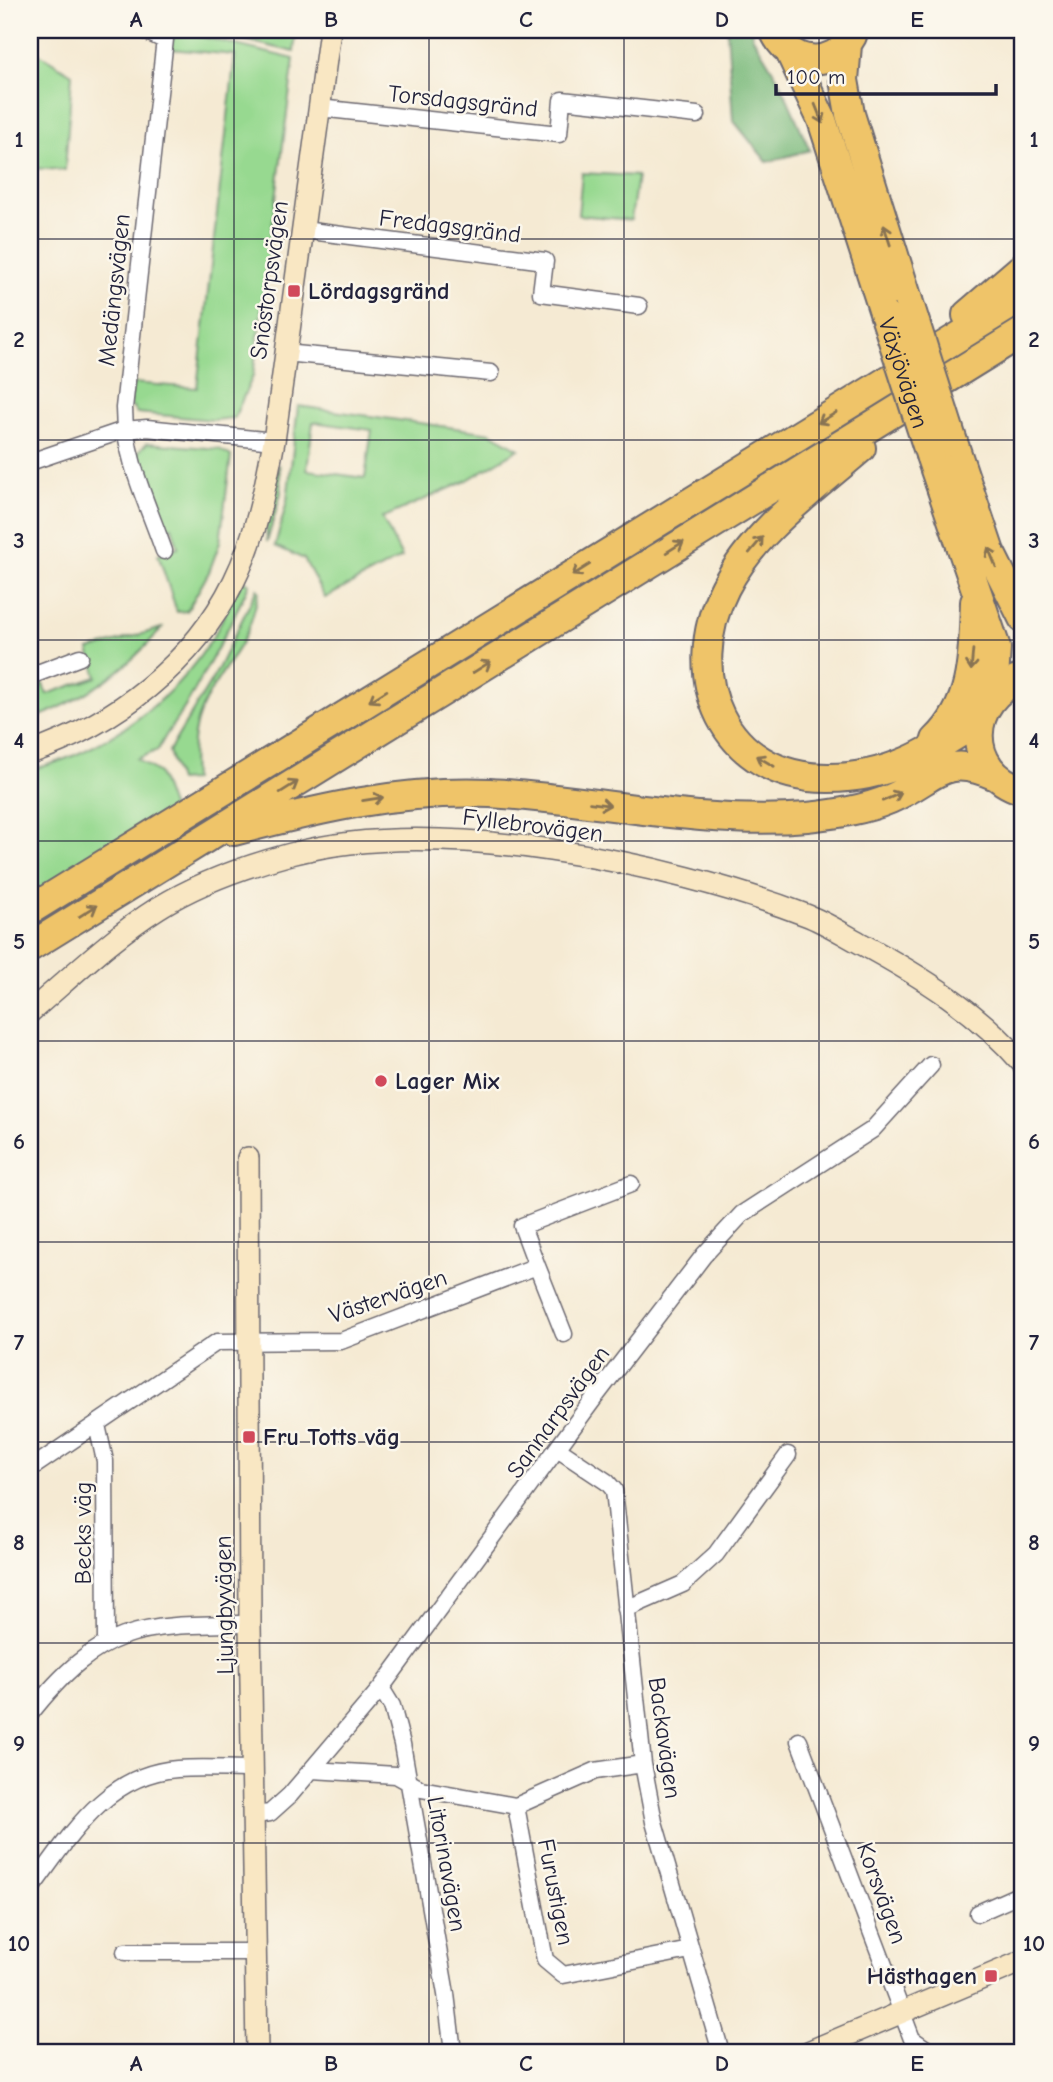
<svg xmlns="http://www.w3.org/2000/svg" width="1053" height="2082" font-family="'Comic Neue',sans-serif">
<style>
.green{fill:#97d990;stroke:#5c7e66;stroke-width:2;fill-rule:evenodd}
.forest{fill:#79b97a;stroke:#4e6e5a;stroke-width:2}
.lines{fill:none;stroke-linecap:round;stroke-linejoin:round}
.street-casing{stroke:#6c6870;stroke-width:19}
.secondary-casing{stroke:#6c6870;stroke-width:24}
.highway-casing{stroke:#6c6870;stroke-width:32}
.street{stroke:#fff;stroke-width:16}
.secondary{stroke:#f9e7c3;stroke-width:21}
.highway{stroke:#efc469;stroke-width:28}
.highway-bridge-casing{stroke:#6c6870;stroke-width:32;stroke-linecap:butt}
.highway-bridge{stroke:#efc469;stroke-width:28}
.oneway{stroke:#887352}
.grid{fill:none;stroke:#22223b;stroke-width:2;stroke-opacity:0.55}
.poi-dot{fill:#d1495b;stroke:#fbf7ec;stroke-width:2.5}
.labels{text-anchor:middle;stroke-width:5;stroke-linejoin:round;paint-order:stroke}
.street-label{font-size:24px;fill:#22223b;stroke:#fbf7ec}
.poi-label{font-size:24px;font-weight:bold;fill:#22223b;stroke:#fbf7ec;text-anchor:start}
.neatline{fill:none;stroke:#22223b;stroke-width:2.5}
.grid-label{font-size:23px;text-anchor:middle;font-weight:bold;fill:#22223b}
</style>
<rect width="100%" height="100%" fill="#fbf7ec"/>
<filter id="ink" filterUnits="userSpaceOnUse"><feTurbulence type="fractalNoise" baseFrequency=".0143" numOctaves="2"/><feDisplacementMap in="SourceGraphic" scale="14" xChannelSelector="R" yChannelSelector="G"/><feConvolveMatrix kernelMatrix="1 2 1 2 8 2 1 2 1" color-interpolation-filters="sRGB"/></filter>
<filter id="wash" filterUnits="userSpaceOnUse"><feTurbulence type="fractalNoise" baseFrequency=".00686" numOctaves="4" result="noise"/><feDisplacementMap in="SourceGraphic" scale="28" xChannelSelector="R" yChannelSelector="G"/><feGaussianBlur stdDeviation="1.57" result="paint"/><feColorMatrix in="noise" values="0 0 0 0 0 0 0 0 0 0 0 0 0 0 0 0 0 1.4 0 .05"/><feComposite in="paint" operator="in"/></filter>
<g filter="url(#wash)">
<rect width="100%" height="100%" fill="#f5ead3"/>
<path class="green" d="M 174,30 L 294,59 L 253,376 L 234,418 L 213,420 L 137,413 L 130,405 L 133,383 L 197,388 L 235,55 L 171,49 Z
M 202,30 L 296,30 L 294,52 Z
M 30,48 L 72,74 L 65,170 L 30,168 Z
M 582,173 L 637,176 L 631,220 L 578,215 Z
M 298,406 L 491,433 L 519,449 L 464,482 L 382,518 L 402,557 L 325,598 L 304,559 L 275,546 L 287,501 ZM 313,422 L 372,430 L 365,478 L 307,470 Z
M 147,443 L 219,449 L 231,456 L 220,542 L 209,572 L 187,611 L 177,612 L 158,554 L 178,547 L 172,527 L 164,529 L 137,453 Z
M 279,464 L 281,493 L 267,542 L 266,521 Z
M 244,580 L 249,584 C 233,622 212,658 192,695 C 182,714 167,730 158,750 L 137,759 L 159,773 L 173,812 L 30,897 L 30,770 C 104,752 173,702 213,637 C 224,618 230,597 244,580 Z
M 257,589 L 259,591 C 255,608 251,626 242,642 C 227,668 206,692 197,721 C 191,741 192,760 193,780 L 178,781 L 169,751 L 217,671 Z
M 162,628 C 127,670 82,701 30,720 L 30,682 L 40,678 L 47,694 L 97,677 L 89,650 Z"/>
<path class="forest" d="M 727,30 L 752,30 L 752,36 L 780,82 L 810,150 L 767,162 L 733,120 Z"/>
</g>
<g filter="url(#ink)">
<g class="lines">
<defs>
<path id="street" d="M 143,30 L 164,40
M 319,108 L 559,134 L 562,100 L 697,115
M 303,230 L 545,261 L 541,293 L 639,306
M 285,353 L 491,373
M 30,462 L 124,430 L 147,428 L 274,441
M 164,551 C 148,505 124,457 124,408 L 166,30
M 30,676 L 80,657
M 537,1266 L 522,1226 L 631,1184
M 97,1425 L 105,1461 L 106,1642
M 559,1450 L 607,1482 L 614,1490 L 643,1764 L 654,1822 L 721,2052
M 30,1469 L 217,1342 L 341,1341 L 537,1266 L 564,1334
M 626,1609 L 683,1584 L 716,1554 L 788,1455
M 381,1688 L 392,1706 L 402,1744 L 446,1994 L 453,2052
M 30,1714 C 102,1623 141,1625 250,1624
M 799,1741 L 912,2039 L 931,2052
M 312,1770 L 396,1775 L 421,1789 L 516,1806 L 595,1771 L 643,1764
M 516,1806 L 545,1960 L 563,1975 L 690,1950
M 254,1815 L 270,1813 L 290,1795 L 381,1688 L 595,1397 L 704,1255 L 742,1214 L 872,1130 L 931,1065
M 30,1890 C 69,1838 105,1774 177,1769 C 202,1767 227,1769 252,1769
M 978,1913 L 1023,1893
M 125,1952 L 256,1952"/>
<path id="secondary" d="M 30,753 C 115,724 194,663 234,581 C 256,537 265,489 274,441 L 330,30
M 30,1012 C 71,977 112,937 158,908 C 198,883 246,866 291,854 C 436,815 667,862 806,915 C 825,922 843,934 860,943 C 921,976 978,1011 1023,1064
M 248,1158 L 250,1624 L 257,2052
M 808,2052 L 1023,1961"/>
<path id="highway" d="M 774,30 C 788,66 834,70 852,36
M 847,45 L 844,80 L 850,114 L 908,300
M 790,52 L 822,120 L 885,316
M 967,315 L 1023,267
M 953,442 L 990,552 L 1023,618
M 861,448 C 813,490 754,531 725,588 C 680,676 723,779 829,778 C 890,778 931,751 980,720
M 930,455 L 996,648 L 993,697
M 1023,678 C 965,698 963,773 1023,790
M 936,740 C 975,703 973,652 975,602
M 234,831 C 318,809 401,789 490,793 C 596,799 701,826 807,817 C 835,814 864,810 890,799 C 937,779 941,752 996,776
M 30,910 L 1023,297
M 30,947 L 1023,332"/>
</defs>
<use href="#street" class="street-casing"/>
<use href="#secondary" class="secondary-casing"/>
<use href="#highway" class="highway-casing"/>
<use href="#street" class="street"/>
<use href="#secondary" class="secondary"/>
<use href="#highway" class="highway"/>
<defs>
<g id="highway-bridge">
<path d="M 908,300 L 953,442"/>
<path id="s1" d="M 885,316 L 930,455"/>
</g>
</defs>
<use href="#highway-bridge" class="highway-bridge-casing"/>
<use href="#highway-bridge" class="highway-bridge"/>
</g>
<defs><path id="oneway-shaft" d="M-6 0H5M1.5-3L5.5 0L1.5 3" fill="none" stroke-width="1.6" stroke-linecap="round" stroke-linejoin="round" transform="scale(1.75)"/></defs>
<g class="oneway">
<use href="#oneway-shaft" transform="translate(819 114) rotate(68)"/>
<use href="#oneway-shaft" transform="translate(887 235) rotate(-108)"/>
<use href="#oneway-shaft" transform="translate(827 418) rotate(149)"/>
<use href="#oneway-shaft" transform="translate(756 545) rotate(-50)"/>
<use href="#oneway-shaft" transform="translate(675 547) rotate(-32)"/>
<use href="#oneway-shaft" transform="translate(992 557) rotate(-112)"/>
<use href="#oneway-shaft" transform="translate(581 570) rotate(148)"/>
<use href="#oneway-shaft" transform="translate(972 660) rotate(95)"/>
<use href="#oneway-shaft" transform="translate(482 667) rotate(-32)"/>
<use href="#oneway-shaft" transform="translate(378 696) rotate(148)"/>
<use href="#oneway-shaft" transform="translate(765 761) rotate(-150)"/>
<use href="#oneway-shaft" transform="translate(289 787) rotate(-32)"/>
<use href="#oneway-shaft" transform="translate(892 797) rotate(-23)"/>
<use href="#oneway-shaft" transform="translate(373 799) rotate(-9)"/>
<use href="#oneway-shaft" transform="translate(600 804) rotate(7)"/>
<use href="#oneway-shaft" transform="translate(88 911) rotate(-32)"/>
</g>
</g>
<path class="grid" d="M 234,30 L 234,2052M 429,30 L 429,2052M 624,30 L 624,2052M 819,30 L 819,2052M 30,239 L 1023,239M 30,440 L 1023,440M 30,640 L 1023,640M 30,841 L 1023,841M 30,1041 L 1023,1041M 30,1242 L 1023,1242M 30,1442 L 1023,1442M 30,1643 L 1023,1643M 30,1843 L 1023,1843"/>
<g class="poi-dot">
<rect x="287" y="284" width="14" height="14" rx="3.5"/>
<circle cx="381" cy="1081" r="7"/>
<rect x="242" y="1430" width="14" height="14" rx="3.5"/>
<rect x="984" y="1969" width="14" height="14" rx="3.5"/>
</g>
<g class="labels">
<g class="street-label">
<text transform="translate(463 101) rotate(6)" y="8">Torsdagsgränd</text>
<text transform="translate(450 226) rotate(7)" y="8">Fredagsgränd</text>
<text transform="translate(269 280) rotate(-82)" y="8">Snöstorpsvägen</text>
<text transform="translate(114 290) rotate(-84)" y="8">Medängsvägen</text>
<text dy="8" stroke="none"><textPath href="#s1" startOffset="60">Växjövägen</textPath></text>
<text transform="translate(533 825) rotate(7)" y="8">Fyllebrovägen</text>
<text transform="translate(388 1296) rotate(-19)" y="8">Västervägen</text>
<text transform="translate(558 1412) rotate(-54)" y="8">Sannarpsvägen</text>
<text transform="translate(83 1533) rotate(-90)" y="8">Becks väg</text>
<text transform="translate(224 1605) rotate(-91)" y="8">Ljungbyvägen</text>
<text transform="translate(665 1738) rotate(82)" y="8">Backavägen</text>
<text transform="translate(447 1864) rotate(80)" y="8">Litorinavägen</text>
<text transform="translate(556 1892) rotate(79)" y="8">Furustigen</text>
<text transform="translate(882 1893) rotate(70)" y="8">Korsvägen</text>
</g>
<g class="poi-label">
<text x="308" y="299">Lördagsgränd</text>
<text x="395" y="1089">Lager Mix</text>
<text x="263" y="1445">Fru Totts väg</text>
<text x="977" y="1984" text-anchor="end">Hästhagen</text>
</g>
</g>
<rect width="1053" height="2082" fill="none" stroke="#fbf7ec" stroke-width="77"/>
<path d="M776 84v10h220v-10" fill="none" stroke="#22223b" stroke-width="3.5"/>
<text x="787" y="84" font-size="21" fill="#22223b" stroke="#fbf7ec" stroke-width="5" paint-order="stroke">100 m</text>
<rect x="38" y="38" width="976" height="2006" class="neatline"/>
<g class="grid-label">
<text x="136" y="27">A</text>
<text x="331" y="27">B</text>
<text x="526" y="27">C</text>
<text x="722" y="27">D</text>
<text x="917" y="27">E</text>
<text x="19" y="147">1</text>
<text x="1034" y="147">1</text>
<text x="19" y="347">2</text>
<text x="1034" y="347">2</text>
<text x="19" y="548">3</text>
<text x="1034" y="548">3</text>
<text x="19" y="748">4</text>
<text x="1034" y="748">4</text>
<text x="19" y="949">5</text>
<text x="1034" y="949">5</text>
<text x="19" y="1149">6</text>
<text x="1034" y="1149">6</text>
<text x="19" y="1350">7</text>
<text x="1034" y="1350">7</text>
<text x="19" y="1550">8</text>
<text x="1034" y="1550">8</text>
<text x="19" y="1751">9</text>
<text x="1034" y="1751">9</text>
<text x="19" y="1951">10</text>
<text x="1034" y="1951">10</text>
<text x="136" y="2071">A</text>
<text x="331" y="2071">B</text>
<text x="526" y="2071">C</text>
<text x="722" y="2071">D</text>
<text x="917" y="2071">E</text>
</g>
</svg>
